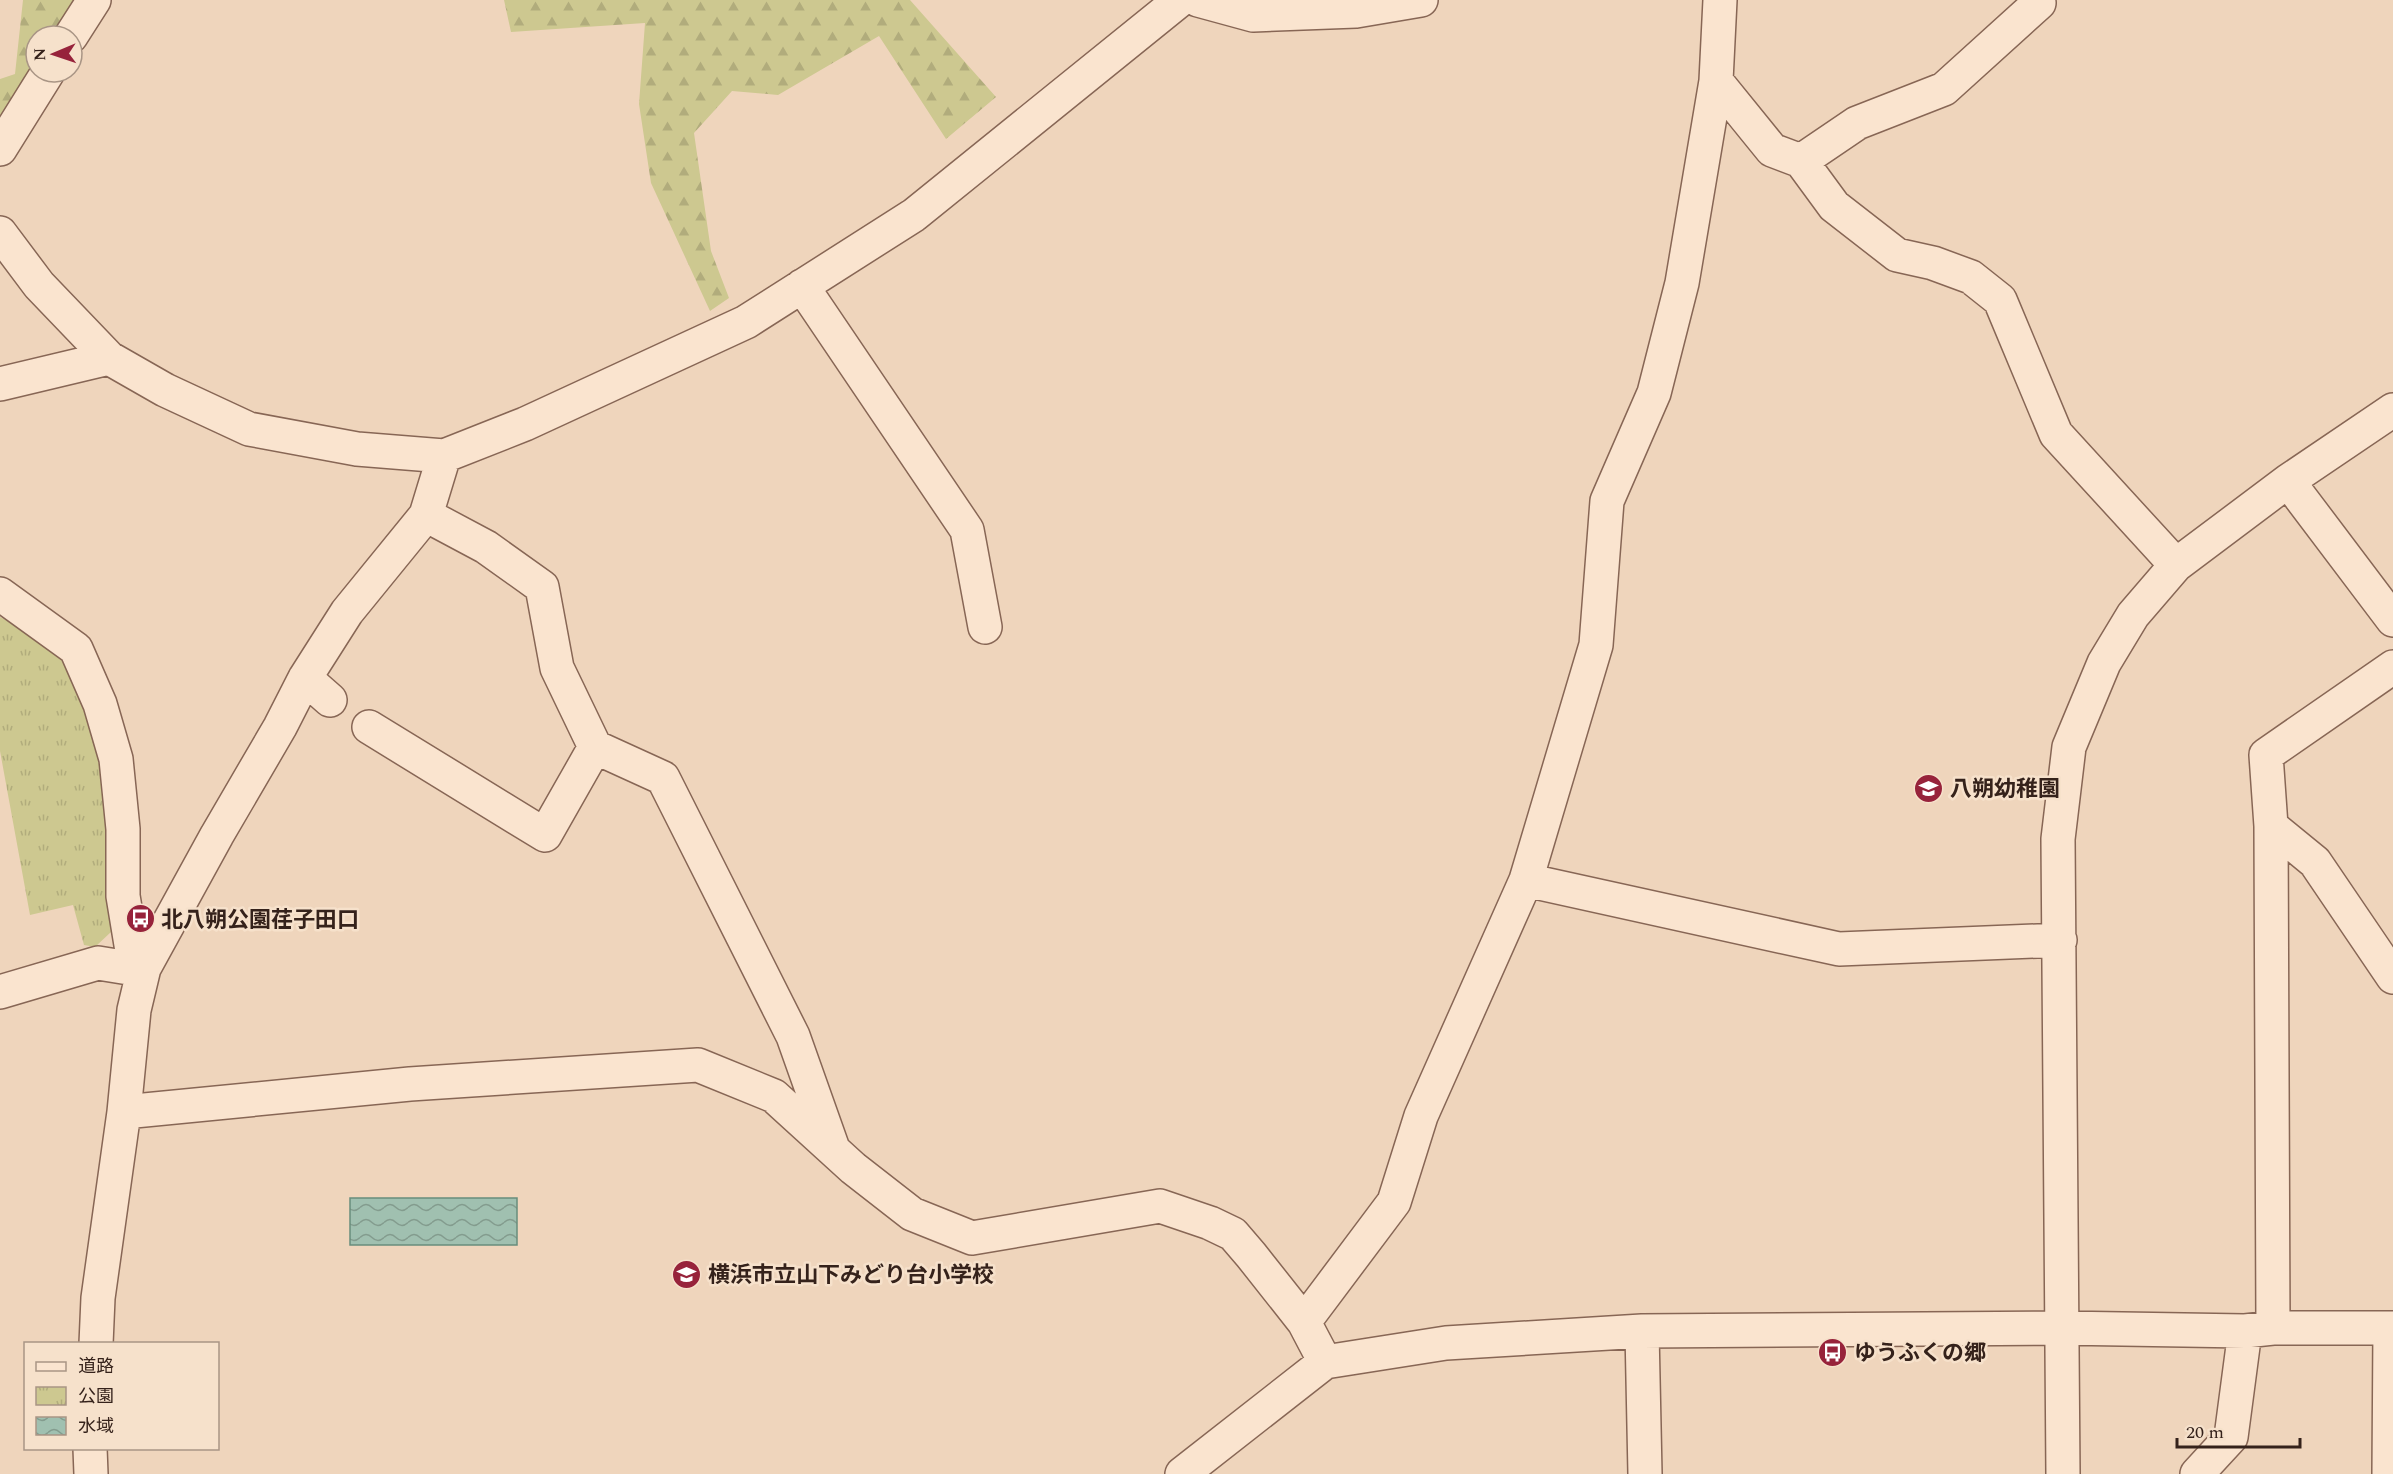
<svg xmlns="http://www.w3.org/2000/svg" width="2393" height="1474" font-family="Spectral,'Noto Sans JP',serif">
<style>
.forest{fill:url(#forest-firs)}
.park{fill:url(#park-tufts)}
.water{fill:url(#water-waves);stroke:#688d7c;stroke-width:1.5}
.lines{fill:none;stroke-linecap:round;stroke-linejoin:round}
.minor-casing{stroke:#876655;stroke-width:36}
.minor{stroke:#fae4cf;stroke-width:33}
.labels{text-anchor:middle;stroke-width:5;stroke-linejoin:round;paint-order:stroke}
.poi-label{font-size:22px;font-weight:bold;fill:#35221b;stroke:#f6e1cb;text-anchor:start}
</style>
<defs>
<pattern id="forest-firs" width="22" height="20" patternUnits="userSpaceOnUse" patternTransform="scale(1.5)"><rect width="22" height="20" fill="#cdc890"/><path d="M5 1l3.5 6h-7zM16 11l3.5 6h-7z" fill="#b1ac7c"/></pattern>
<pattern id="park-tufts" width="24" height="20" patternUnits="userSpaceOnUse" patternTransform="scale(1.5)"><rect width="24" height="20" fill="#cdc890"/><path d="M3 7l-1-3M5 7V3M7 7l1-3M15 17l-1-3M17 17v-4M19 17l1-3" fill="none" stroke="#b1ac7c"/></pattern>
<pattern id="water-waves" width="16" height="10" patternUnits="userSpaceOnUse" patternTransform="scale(1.5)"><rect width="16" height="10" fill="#a0c0b0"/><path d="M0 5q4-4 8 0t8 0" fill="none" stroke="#839c8e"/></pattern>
</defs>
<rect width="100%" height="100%" fill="#efd5bc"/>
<path class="forest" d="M 23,0 L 76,0 L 54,36 L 36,36 L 36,65 L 0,124 L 0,79 L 15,74 Z
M 504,0 L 910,0 L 996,97 L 946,139 L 879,36 L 778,95 L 732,91 L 694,133 L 711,251 L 729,298 L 710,311 L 651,183 L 639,104 L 645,23 L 511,32 Z"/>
<path class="park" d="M 0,617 L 66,653 L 102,758 L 111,932 L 95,947 L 84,945 L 73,905 L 30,915 L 0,751 Z"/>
<path class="water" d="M 350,1198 L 517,1198 L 517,1245 L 350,1245 Z"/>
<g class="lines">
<defs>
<path id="minor" d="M 1198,0 L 1253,15 L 1356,11 L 1421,0
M 71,36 L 94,0
M 1716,81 L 1772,150 L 1801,161 L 1834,206 L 1897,255 L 1933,263 L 1971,277 L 2000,300 L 2056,434 L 2176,565
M 0,149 L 48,72
M 1801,161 L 1857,123 L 1944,89 L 2039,3 L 2037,0
M 0,233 L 39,285 L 109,358 L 165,390 L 249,429 L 357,449 L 444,456 L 525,424 L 746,322 L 914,215 L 1180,0
M 802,286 L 967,530 L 985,627
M 0,384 L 109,358
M 2288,481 L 2393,620
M 426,515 L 486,547 L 542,587 L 557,668 L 595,747 L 663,778 L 793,1036 L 832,1146
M 0,594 L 76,649 L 100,704 L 116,759 L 123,829 L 123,896 L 135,969
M 305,678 L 330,700
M 369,727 L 545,835 L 595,747
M 2271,826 L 2315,862 L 2393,977
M 1526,880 L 1839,949 L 2060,940
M 0,992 L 98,963 L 135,969 L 144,968
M 124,1112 L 410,1084 L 698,1065 L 774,1096 L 853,1168 L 912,1214 L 972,1238 L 1160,1206 L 1210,1223 L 1233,1234 L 1251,1255 L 1304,1322 L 1325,1362
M 1304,1322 L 1394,1202 L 1421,1116 L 1526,880 L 1596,645 L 1607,501 L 1654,393 L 1682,283 L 1716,81 L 1720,0
M 2273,1328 L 2271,826 L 2266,755 L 2393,667
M 1642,1331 L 1645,1474
M 96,1344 L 98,1298 L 124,1112 L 134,1010 L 144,968 L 217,835 L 280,727 L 305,678 L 347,612 L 426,515 L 444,456
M 90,1448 L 91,1474
M 1182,1474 L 1325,1362 L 1446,1343 L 1642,1331 L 2061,1328 L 2245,1331 L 2273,1328 L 2393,1328
M 2063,1474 L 2058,839 L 2069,747 L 2104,663 L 2133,615 L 2176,565 L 2288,481 L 2393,410
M 2197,1474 L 2231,1437 L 2245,1331
M 2389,1474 L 2390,1328"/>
</defs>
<use href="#minor" class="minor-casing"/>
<use href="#minor" class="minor"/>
</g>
<defs>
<symbol id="school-disc" viewBox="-11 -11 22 22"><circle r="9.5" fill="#97233b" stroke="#f6e1cb"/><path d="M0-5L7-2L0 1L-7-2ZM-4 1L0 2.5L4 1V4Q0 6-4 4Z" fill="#fff"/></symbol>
<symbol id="bus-disc" viewBox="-11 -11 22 22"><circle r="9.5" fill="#97233b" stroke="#f6e1cb"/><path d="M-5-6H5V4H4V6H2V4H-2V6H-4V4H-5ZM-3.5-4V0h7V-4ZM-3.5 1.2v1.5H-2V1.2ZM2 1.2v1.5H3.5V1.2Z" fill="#fff"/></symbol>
</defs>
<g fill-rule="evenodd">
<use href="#school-disc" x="1912" y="772" width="33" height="33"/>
<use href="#bus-disc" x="124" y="902" width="33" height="33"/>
<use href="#school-disc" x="670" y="1258" width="33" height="33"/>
<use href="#bus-disc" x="1816" y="1336" width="33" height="33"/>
</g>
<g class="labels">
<g class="poi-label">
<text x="1950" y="796">八朔幼稚園</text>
<text x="161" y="927">北八朔公園荏子田口</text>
<text x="708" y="1282">横浜市立山下みどり台小学校</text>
<text x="1854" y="1360">ゆうふくの郷</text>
</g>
</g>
<rect x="24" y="1342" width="195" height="108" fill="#f6e1cb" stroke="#a99585" stroke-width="1.5"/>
<rect x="36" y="1362" width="30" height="9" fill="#fae4cf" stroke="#a99585" stroke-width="1.5"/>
<text x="78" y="1372" font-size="18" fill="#35221b">道路</text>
<rect x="36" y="1387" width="30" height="18" fill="url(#park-tufts)" stroke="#a99585" stroke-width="1.5"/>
<text x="78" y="1402" font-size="18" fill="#35221b">公園</text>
<rect x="36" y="1417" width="30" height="18" fill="url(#water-waves)" stroke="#a99585" stroke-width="1.5"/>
<text x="78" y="1432" font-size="18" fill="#35221b">水域</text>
<g transform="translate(54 54) rotate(268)"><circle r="28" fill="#f6e1cb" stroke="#a99585" stroke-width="1.5"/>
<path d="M0-4.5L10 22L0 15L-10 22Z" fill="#97233b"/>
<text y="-9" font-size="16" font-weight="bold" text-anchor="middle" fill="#35221b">N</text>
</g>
<path d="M2177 1438v9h123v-9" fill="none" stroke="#35221b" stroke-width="3"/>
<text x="2186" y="1438" font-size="18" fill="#35221b" stroke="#f6e1cb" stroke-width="4.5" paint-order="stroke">20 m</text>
</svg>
